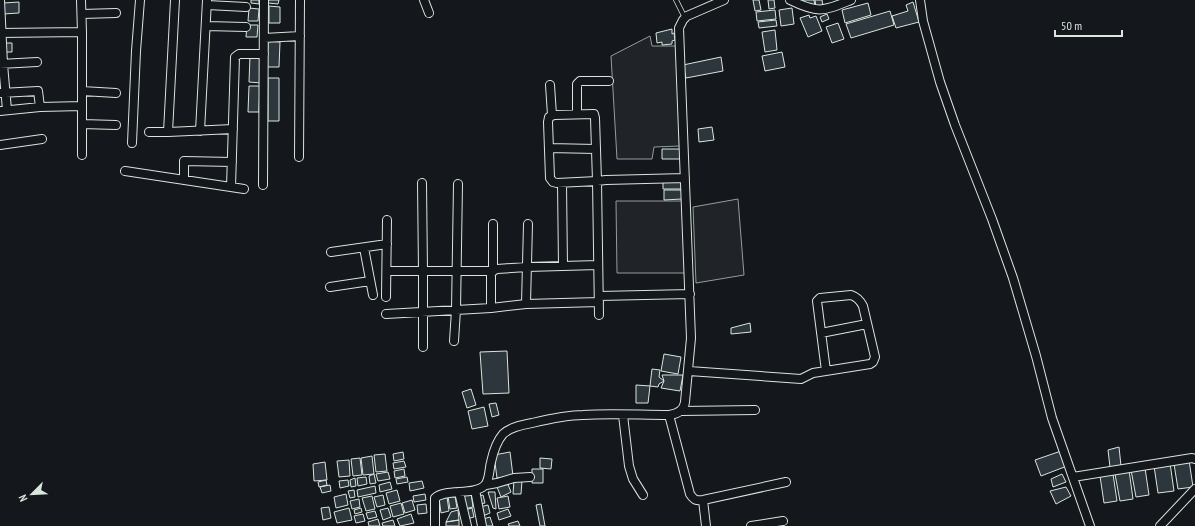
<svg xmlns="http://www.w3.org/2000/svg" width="1195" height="526" font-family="'PT Sans Narrow',sans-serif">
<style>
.green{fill:#202428;stroke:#939e99}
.building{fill:#2c363c;stroke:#d8e6dc}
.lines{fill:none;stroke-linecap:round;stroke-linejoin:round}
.lane-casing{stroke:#d8e6dc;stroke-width:5.5}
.street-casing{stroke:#d8e6dc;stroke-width:10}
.lane{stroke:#14181c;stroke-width:4}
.street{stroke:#14181c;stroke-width:8}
</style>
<rect width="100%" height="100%" fill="#14181c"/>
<path class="green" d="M 650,36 L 652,46 L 676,46 L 680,146 L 654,147 L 652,159 L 617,159 L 611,56 Z
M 738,199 L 744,275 L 696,283 L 693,207 Z
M 616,201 L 683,201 L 686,273 L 617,273 Z"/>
<path class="building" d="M 251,0 L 259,0 L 259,4 L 251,3 Z
M 269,0 L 279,0 L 278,4 L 268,3 Z
M 753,0 L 759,0 L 761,10 L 755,11 Z
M 768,0 L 774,0 L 775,8 L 769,9 Z
M 803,0 L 814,0 L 815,6 L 804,5 Z
M 815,0 L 822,0 L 823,6 L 816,7 Z
M 19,2 L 19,13 L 3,14 L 3,3 Z
M 913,2 L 919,22 L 896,28 L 892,16 L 908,11 L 906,5 Z
M 868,3 L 871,15 L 845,23 L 842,10 Z
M 269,6 L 280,7 L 280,23 L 269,23 Z
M 249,8 L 259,9 L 258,21 L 248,21 Z
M 792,8 L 794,24 L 781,26 L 779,10 Z
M 775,10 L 776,19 L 757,21 L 756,12 Z
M 890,11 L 894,25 L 851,38 L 846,24 Z
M 827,14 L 829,19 L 822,22 L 820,17 Z
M 809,15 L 810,18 L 816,16 L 822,31 L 808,37 L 800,18 Z
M 776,20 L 777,26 L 759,28 L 758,22 Z
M 838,23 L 844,39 L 832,43 L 826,27 Z
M 247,25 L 258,25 L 257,37 L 246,37 Z
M 672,29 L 672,34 L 674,33 L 675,40 L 672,41 L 672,44 L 662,45 L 662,42 L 657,43 L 656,33 Z
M 775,30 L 777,50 L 765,52 L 762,32 Z
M 268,41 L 280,42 L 279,67 L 267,67 Z
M 4,43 L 12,43 L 12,52 L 4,52 Z
M 782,52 L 785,67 L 765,71 L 762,56 Z
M 250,56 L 262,57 L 261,83 L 249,82 Z
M 721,57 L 723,71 L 686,78 L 683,65 Z
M 268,78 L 279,78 L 279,121 L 268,121 Z
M 249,86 L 260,86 L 259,112 L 248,112 Z
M 712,127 L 714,140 L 699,142 L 698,129 Z
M 662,149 L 680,149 L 680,159 L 662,159 Z
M 682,179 L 682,189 L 663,189 L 663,180 Z
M 664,190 L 682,190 L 682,199 L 664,200 Z
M 750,323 L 751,332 L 731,334 L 731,328 Z
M 507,351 L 509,393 L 483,394 L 480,352 Z
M 664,354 L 681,357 L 678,374 L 661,371 Z
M 652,369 L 660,370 L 659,377 L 664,381 L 659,384 L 658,387 L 650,386 Z
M 662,375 L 683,375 L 680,391 L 661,388 L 664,381 Z
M 636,385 L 650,386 L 648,403 L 636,403 Z
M 471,389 L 476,405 L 467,408 L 462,392 Z
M 496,403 L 499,415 L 492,417 L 489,404 Z
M 484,407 L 488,426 L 472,429 L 468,411 Z
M 1119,447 L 1121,466 L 1110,467 L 1108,450 Z
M 1061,451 L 1067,466 L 1041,476 L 1035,460 Z
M 403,452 L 404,459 L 394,461 L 393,454 Z
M 510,452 L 513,476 L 497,478 L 494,455 Z
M 385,454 L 387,471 L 376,472 L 374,455 Z
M 372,456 L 374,474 L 363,475 L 361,458 Z
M 360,458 L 362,475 L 353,476 L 351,459 Z
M 540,458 L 552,459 L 551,469 L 540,468 Z
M 349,460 L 350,476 L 339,477 L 337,461 Z
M 1189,460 L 1193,487 L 1178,489 L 1174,464 Z
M 404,461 L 406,467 L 394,469 L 393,463 Z
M 325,462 L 327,480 L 314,481 L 313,464 Z
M 1170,463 L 1174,491 L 1158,493 L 1154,466 Z
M 1145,468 L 1149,495 L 1136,497 L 1131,470 Z
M 404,469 L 405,476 L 395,478 L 394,471 Z
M 532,469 L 543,469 L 543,483 L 532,483 Z
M 1129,470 L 1133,499 L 1120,501 L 1115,474 Z
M 388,472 L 390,479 L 378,481 L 376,474 Z
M 374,474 L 376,483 L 370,484 L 369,476 Z
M 1062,474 L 1066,482 L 1053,487 L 1051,479 Z
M 1113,474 L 1117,501 L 1104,503 L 1100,476 Z
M 366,477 L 367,484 L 358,486 L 357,478 Z
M 407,477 L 408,482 L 397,484 L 396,479 Z
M 355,478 L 356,486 L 351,487 L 350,480 Z
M 326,480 L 327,485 L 319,487 L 318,482 Z
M 348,480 L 349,486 L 340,488 L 339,481 Z
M 514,480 L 522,481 L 521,494 L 513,494 Z
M 422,481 L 424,488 L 410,491 L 409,483 Z
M 390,482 L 392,489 L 380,492 L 379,485 Z
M 507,482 L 511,492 L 501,497 L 497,487 Z
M 330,485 L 331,491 L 322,493 L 320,487 Z
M 375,486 L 376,493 L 358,497 L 357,490 Z
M 1066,487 L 1071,496 L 1056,504 L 1050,491 Z
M 354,490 L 355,497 L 350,498 L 348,491 Z
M 397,490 L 400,501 L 389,504 L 386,493 Z
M 488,492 L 495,492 L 496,509 L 493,508 Z
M 471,493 L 473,507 L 464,509 L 462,495 Z
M 346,494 L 348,505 L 336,508 L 334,497 Z
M 425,494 L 426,500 L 414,502 L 413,496 Z
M 383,495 L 385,505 L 377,507 L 374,497 Z
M 483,495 L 485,503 L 480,504 L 479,496 Z
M 372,496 L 375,509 L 366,511 L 362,498 Z
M 455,496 L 457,508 L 450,509 L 448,497 Z
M 508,496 L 510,507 L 499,509 L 497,498 Z
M 447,497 L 449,511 L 441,513 L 439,498 Z
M 359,499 L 360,507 L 352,509 L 350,501 Z
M 412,500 L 415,510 L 405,513 L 402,503 Z
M 401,503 L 404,514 L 393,517 L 390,506 Z
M 426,504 L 427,513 L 418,514 L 417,505 Z
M 541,504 L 545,526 L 540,526 L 536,505 Z
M 488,505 L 490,513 L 483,516 L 480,507 Z
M 329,507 L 331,518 L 323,520 L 321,508 Z
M 349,508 L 352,520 L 337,523 L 334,512 Z
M 361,508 L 362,512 L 355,514 L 354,510 Z
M 388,508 L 391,517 L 383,520 L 380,510 Z
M 472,508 L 474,517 L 466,519 L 464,510 Z
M 508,509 L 511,516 L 499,520 L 497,513 Z
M 458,510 L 459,520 L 446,522 L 451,512 Z
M 375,511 L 377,517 L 368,519 L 366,513 Z
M 363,514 L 365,521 L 356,523 L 354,516 Z
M 411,514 L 414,523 L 400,526 L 397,519 Z
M 490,517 L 493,526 L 485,526 L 483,519 Z
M 378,519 L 380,526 L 369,526 L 368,522 Z
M 393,520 L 395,526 L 383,526 L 382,523 Z
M 459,520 L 459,526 L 446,526 L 446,522 Z
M 518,521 L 520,526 L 509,526 L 508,524 Z"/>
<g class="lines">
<defs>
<path id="lane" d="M 676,0 L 685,18"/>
<path id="street" d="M 0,0 L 3,64 L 7,110
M 81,0 L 82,32 L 82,155
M 175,0 L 168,132 L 233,129
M 424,0 L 429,13
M 790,0 C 819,14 823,11 851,0
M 920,0 L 923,21 L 940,82 L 955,125 L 992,219 L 1013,278 L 1036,356 L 1052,418 L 1090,526
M 207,5 L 246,7
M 82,14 L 116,13
M 206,26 L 246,27
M 0,33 L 82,32
M 264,38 L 300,36
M 0,64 L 37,62
M 550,85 L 552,115
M 82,91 L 116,93
M 1,93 L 38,91 L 40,107
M 0,111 L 40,107 L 82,106
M 577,114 L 577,84 L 580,81 L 609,81
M 82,124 L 116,125
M 200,131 L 207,0
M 149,132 L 168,132
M 132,143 L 136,51 L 140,0
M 0,145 L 42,139
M 549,148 L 596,149
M 299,157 L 300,0
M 125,171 L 244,189
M 184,180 L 184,161 L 232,162
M 422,183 L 423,271 L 493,271 L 493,224
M 562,183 L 563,266
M 263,185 L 264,0
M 231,187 L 235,57 L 239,54 L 264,54
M 364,248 L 373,295
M 331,252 L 387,244
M 598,265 L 527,267 L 497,269 L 493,271 L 491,274 L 491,308 L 526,304 L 599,302
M 387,271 L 423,271 L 423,347
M 330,287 L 370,281
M 599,296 L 690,294
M 386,297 L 387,220
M 526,304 L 528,224
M 386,314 L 491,308
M 599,315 L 597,181 L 557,183 L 553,182 L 550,178 L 548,122 L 549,117 L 554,115 L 594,114 L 595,118 L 597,181 L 606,180 L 685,178
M 821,333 L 867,324
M 454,341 L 456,310 L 458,184
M 689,371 L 801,379 L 813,373 L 870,364 L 873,362 L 875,357 L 863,306 C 860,300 857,297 851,295 L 820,298 L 817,301 L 826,371
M 681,411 L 755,410
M 623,415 L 629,466 L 633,479 L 643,495
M 669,415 L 690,494 C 694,500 696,501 703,500 L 786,482
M 1073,477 L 1192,458 L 1195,459
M 486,485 L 497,483 L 514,478 L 530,477
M 475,490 L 482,526
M 459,492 L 467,526
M 703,500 L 706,526
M 435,526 L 435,498 C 445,488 475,496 485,485 C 490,479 489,469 491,462 C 493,453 497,441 503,434 C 511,427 522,425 532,423 C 549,419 566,415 583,415 C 611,413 640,415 669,415 C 677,414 684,411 685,402 L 691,338 L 679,28 L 683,20 L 687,16 L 724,0
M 751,526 L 783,521
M 1160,526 L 1195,489"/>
</defs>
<use href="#lane" class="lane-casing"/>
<use href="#street" class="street-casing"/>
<use href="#lane" class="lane"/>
<use href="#street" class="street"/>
</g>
<g transform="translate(32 494) rotate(246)" stroke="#14181c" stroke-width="3" paint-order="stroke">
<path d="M0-3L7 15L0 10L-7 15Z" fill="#d8e6dc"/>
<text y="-6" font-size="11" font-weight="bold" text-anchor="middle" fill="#d8e6dc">N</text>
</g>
<path d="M1055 30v6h67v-6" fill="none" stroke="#d8e6dc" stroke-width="2"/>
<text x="1061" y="30" font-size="12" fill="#d8e6dc" stroke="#14181c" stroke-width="3" paint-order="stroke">50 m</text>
</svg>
